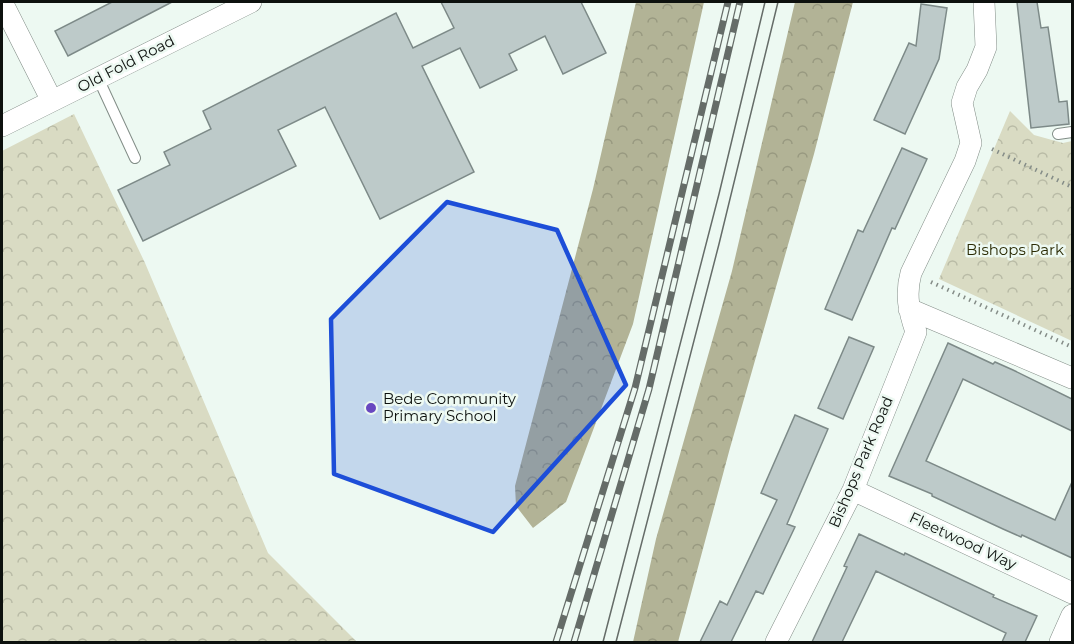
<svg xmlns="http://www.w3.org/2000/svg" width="1074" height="644" font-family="Montserrat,sans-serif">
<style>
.forest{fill:url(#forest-crowns)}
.park{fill:url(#park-crowns)}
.building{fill:#bdcac9;stroke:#7d8a88;stroke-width:1.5}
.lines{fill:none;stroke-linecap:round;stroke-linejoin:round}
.lane-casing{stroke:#828d87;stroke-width:12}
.street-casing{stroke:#828d87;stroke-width:22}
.path{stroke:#848c87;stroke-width:4;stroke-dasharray:1.5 4.5;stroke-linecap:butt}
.lane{stroke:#fff;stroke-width:10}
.street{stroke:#fff;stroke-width:21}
.tram{stroke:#656c68;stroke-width:1.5}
.rail-casing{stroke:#656c68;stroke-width:7}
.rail{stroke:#edf9f2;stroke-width:4.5;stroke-dasharray:14;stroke-linecap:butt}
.marked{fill:#1d4ed8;fill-opacity:0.2;stroke:#1d4ed8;stroke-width:4.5;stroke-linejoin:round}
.poi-dot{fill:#6948c0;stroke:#edf9f2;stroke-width:2}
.labels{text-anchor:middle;stroke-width:5;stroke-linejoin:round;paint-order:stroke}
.street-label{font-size:15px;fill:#0d110e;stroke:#edf9f2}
.park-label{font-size:15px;fill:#2b2b04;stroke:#edf9f2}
.poi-label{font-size:15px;fill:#0d110e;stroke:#edf9f2;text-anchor:start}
</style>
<defs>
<pattern id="forest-crowns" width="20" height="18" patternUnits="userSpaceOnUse" patternTransform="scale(1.5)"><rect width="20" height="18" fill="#b2b396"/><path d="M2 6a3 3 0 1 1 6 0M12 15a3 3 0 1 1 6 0" fill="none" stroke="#989980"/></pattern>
<pattern id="park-crowns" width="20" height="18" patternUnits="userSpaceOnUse" patternTransform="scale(1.5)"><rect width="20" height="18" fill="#d9dbc3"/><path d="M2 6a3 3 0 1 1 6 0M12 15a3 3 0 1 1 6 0" fill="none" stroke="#b9bba6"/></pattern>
</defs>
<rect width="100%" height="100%" fill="#edf9f2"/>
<path class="forest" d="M 636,2 L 704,2 L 633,324 L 566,502 L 533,528 L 516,506 L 515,486 L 593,189 Z
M 795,2 L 853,2 L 814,154 L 730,448 L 678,642 L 633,642 L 656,539 L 732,271 Z"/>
<path class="park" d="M 1010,111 L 1034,135 L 1063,143 L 1072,141 L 1072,341 L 939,279 Z
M 74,114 L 145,263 L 268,553 L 357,642 L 2,642 L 2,151 Z"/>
<path class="building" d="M 112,2 L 172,2 L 68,56 L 55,31 Z
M 441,2 L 581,2 L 606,53 L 563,74 L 545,36 L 509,54 L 517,70 L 480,88 L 460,48 L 422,66 L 474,172 L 380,219 L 325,107 L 278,130 L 296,166 L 143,241 L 118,190 L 170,165 L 164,152 L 211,129 L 203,111 L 396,13 L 413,48 L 454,28 Z
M 1017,2 L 1037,2 L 1041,28 L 1048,27 L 1059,102 L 1067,101 L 1069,124 L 1031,128 Z
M 921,4 L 947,8 L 939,59 L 905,134 L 874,120 L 909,43 L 916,46 Z
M 902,148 L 927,159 L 895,229 L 892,228 L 852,320 L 825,309 L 858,230 L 863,232 Z
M 849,337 L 874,347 L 843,419 L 818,408 Z
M 948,343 L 993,364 L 995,362 L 1013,370 L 1072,399 L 1072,431 L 963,379 L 926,461 L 1055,520 L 1072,482 L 1072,558 L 1022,535 L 1021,537 L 1003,529 L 932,496 L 932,494 L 889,476 Z
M 795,415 L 828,429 L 787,524 L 795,527 L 763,594 L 756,591 L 731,642 L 700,642 L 720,601 L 727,605 L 777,500 L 761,493 Z
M 859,534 L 904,555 L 905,553 L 994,595 L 993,597 L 1037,616 L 1025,642 L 1002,642 L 1006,633 L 876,571 L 842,642 L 812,642 L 847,567 L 844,566 Z"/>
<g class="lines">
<defs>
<path id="lane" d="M 98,78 L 135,158
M 1058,134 L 1072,132"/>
<path id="street" d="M 2,2 L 52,101
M 2,126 L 251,2
M 909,309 L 1072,378
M 853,490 L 1072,593
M 776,642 L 853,490 L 916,332 C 909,311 905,295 911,273 L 965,161 L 971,143 L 962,103 L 967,87 L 977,70 L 986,47 L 984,2
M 1060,642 L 1072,615"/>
</defs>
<use href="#lane" class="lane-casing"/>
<use href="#street" class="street-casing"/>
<path class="path" d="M 992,149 L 1072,187
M 931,282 L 1072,347"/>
<use href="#lane" class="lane"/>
<use href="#street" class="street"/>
<path class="tram" d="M 603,642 L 719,194 L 765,2
M 616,642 L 719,244 L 778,2"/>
<defs>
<path id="rail" d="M 556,642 L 635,388 L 728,2
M 574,642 L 649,389 L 740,2"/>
</defs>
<use href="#rail" class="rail-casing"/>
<use href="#rail" class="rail"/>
</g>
<path class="marked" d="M 447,202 L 557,230 L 626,385 L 493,532 L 334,474 L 331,319 Z"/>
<circle class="poi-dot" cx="371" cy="408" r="6"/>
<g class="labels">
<g class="street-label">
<text transform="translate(126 64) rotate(-27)" y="5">Old Fold Road</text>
<text transform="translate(861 462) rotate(-67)" y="5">Bishops Park Road</text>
<text transform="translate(963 541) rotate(25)" y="5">Fleetwood Way</text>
</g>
<g class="park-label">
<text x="1015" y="255">Bishops Park</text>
</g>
<g class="poi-label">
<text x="383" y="404">Bede Community<tspan x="383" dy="17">Primary School</tspan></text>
</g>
</g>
<rect width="1074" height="644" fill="none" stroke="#0d110e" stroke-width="6"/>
</svg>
